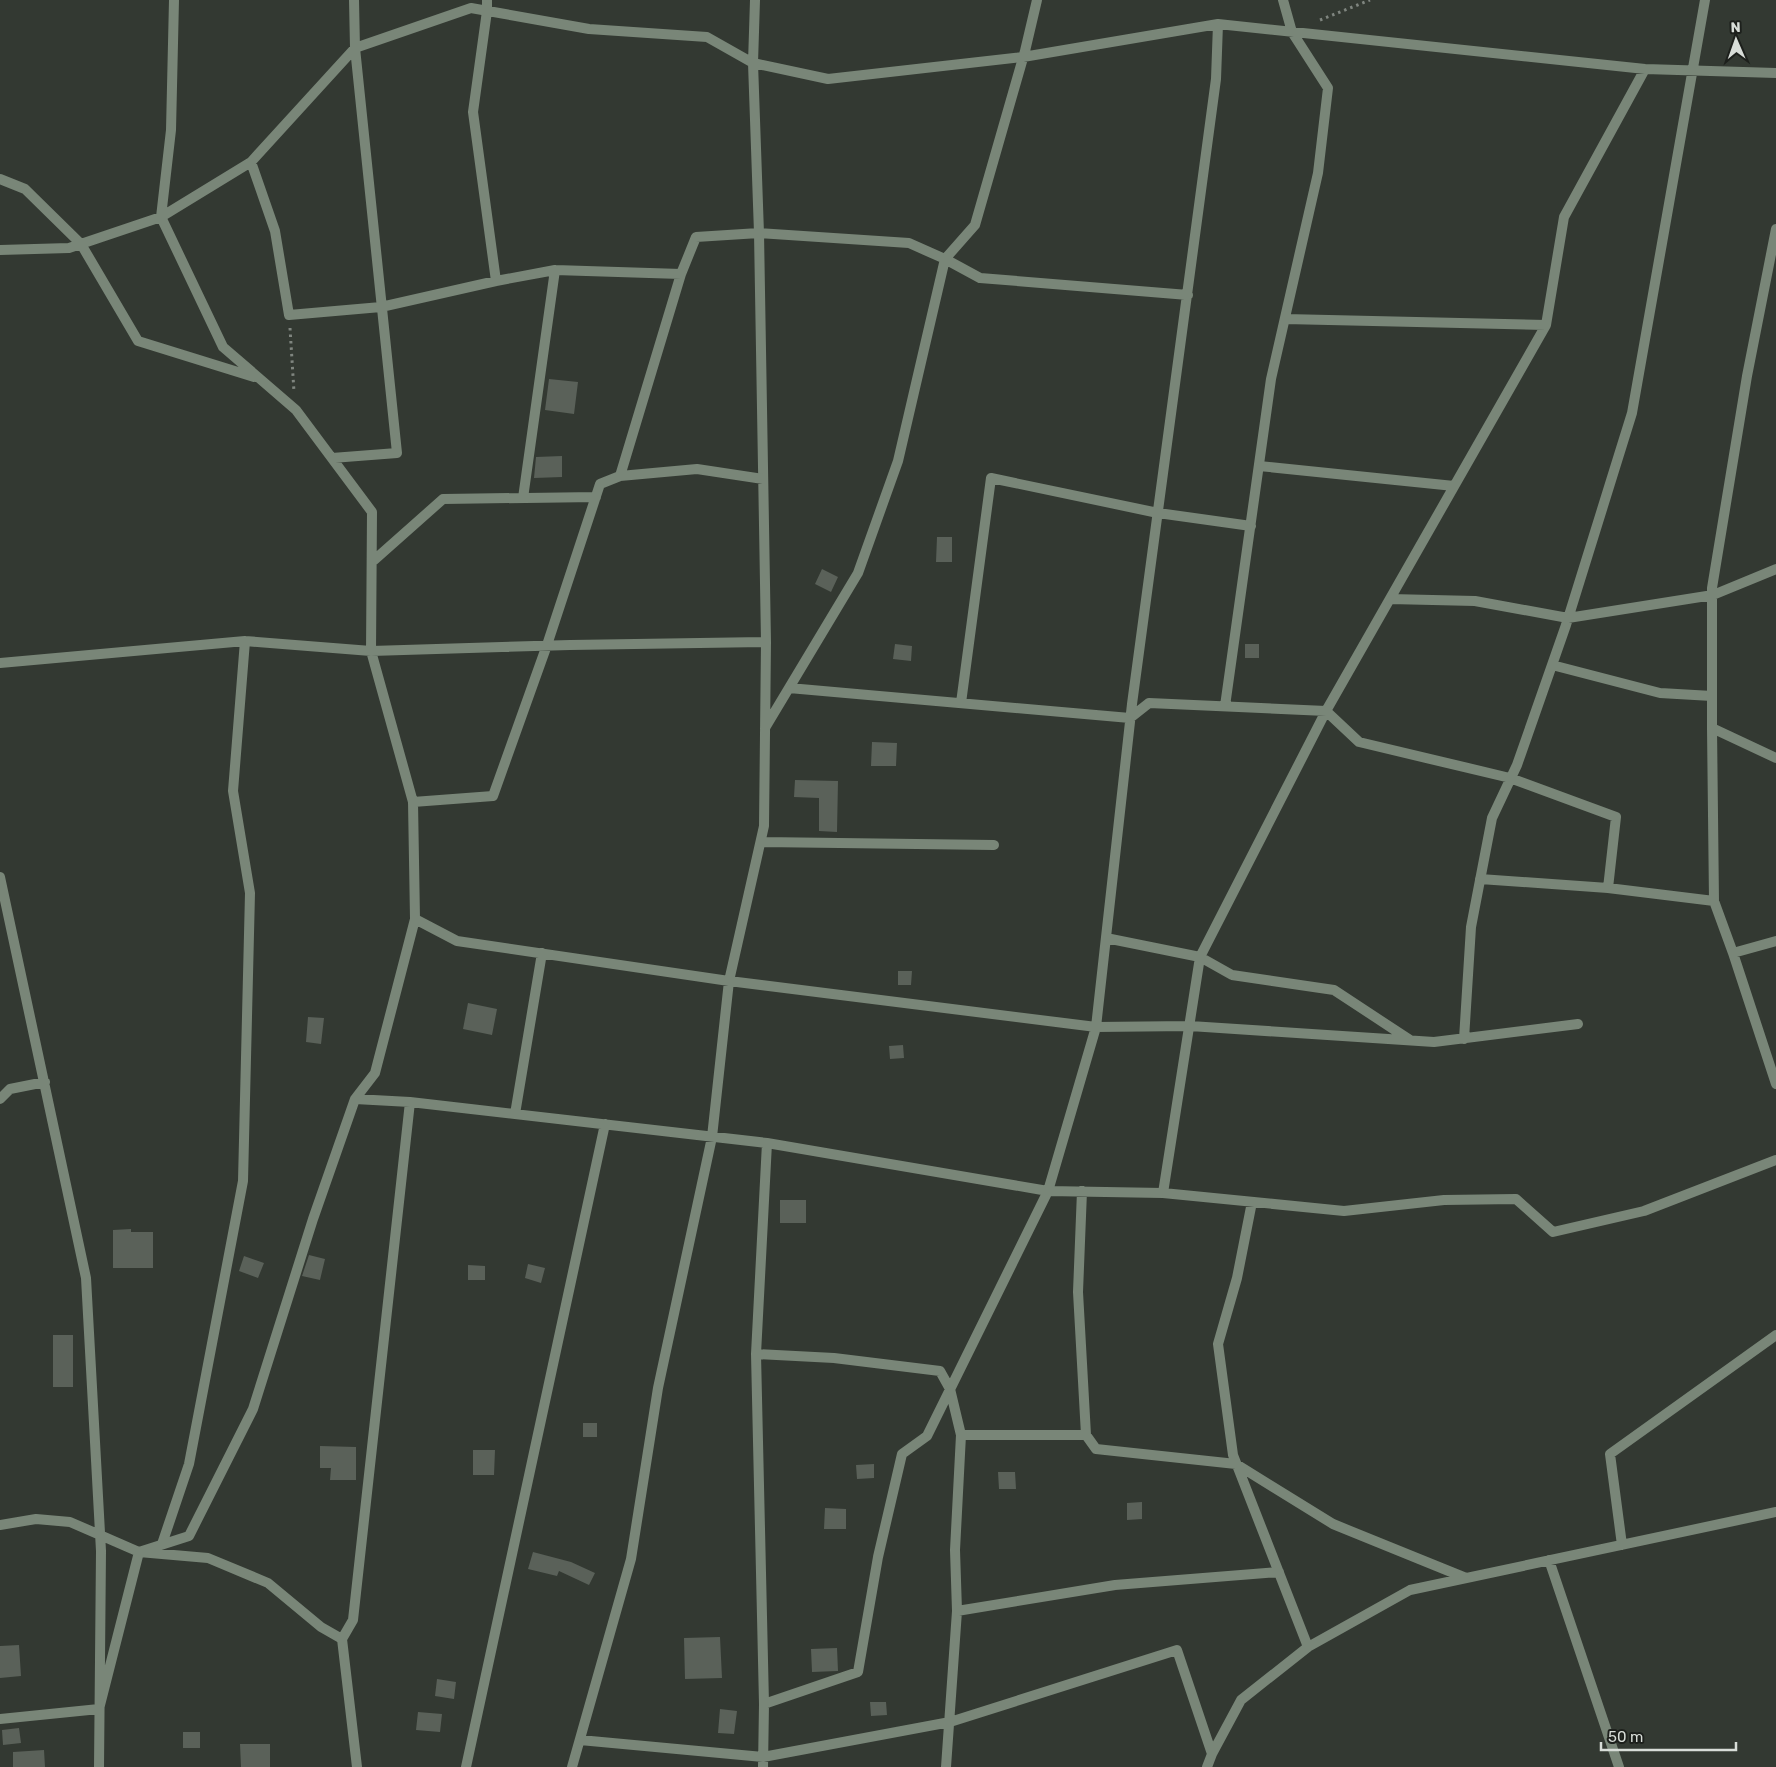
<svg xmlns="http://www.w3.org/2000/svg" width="1776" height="1767" font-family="Rubik,sans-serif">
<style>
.building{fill:#5a6159}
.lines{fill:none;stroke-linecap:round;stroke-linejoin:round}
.path{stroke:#7f857f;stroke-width:3;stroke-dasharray:2.5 4;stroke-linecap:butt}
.street{stroke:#798678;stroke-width:10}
</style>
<rect width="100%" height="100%" fill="#333932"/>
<path class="building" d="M 549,379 L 578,382 L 574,414 L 545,410 Z
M 562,456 L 562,477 L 534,478 L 536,457 Z
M 937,537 L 952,537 L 952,562 L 936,562 Z
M 822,569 L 838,577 L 831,592 L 815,584 Z
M 895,644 L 912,646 L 911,661 L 893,659 Z
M 1245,644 L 1259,644 L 1259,658 L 1245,658 Z
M 872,742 L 897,743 L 896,766 L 871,766 Z
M 795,780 L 838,781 L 837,832 L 819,831 L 819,798 L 794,797 Z
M 898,971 L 912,971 L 911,985 L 898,985 Z
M 468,1003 L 497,1009 L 492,1035 L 463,1029 Z
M 308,1017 L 324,1018 L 321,1044 L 306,1042 Z
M 903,1045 L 904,1058 L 890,1059 L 889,1046 Z
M 780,1200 L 806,1200 L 806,1223 L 780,1223 Z
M 131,1229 L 131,1232 L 153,1232 L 153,1268 L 113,1268 L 113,1230 Z
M 309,1255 L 325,1259 L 320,1280 L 302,1276 Z
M 244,1256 L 264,1263 L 258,1278 L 239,1271 Z
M 528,1264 L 545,1268 L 541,1283 L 525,1278 Z
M 468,1265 L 485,1266 L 485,1280 L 468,1280 Z
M 53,1335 L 73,1335 L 73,1387 L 53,1387 Z
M 583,1423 L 597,1423 L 597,1437 L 583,1437 Z
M 320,1446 L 356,1447 L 356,1480 L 330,1480 L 331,1468 L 320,1468 Z
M 473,1450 L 495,1450 L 494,1475 L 473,1475 Z
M 874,1464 L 874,1478 L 857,1479 L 856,1465 Z
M 998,1472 L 1015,1472 L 1016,1489 L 999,1489 Z
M 1142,1502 L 1142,1519 L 1127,1520 L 1127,1503 Z
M 825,1508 L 846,1509 L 846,1529 L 824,1529 Z
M 533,1552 L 571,1562 L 595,1573 L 589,1585 L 559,1571 L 557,1576 L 528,1569 Z
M 720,1637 L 722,1678 L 685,1679 L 684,1638 Z
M 19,1645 L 21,1676 L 0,1678 L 0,1646 Z
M 837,1648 L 838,1671 L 812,1672 L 811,1649 Z
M 437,1679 L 456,1682 L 454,1699 L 435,1696 Z
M 870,1702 L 886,1702 L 887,1715 L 871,1716 Z
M 720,1709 L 737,1711 L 734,1734 L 718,1733 Z
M 418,1712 L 442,1714 L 440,1732 L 416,1730 Z
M 19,1728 L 21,1743 L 3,1745 L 2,1730 Z
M 183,1732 L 200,1732 L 200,1748 L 183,1748 Z
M 240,1744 L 270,1744 L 270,1767 L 241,1767 Z
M 44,1750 L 45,1767 L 13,1767 L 13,1752 Z"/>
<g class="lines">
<path class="path" d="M 1320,20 L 1370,0
M 290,328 L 294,392"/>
<path class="street" d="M 487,0 L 487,11 L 473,112 L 496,281
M 251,162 L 275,231 L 289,315 L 381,307 L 496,281 L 555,270 L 681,274
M 0,179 L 25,189 L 81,244 L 138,341 L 254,377
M 1776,229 L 1747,376 L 1712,588 L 1712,728 L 1714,901 L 1733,953 L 1776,1084
M 0,250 L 69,248 L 161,217 L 251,162 L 355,48 L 471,8 L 589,29 L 707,37 L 753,63 L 828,79 L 1023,57 L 1218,24 L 1645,69 L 1776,73
M 1285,319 L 1546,325
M 332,458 L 397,453 L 355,48 L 354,0
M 1259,466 L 1454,486
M 620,476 L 697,469 L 763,479
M 523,498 L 555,270
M 372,562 L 443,499 L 596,497
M 1390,599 L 1475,601 L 1568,618 L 1713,595 L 1776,569
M 0,663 L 245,641 L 371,651 L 570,645 L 766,642
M 1552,665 L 1660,693 L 1712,696
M 789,688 L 1130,718 L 1149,703 L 1326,711 L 1359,742 L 1510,778 L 1616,817 L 1608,888
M 961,703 L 991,478 L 1158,513 L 1251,526
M 1225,706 L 1271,379 L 1318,173 L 1328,88 L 1292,32 L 1283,0
M 765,728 L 858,573 L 898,461 L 945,259 L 975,225 L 1025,51 L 1037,0
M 1712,728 L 1776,758
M 413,802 L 493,796 L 547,645 L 600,484 L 620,476 L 681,274 L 696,237 L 759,233 L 909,243 L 945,259 L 980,278 L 1188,295
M 761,842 L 994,845
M 0,877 L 86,1278 L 101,1551 L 99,1767
M 1480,879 L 1608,888 L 1714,901
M 415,919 L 457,941 L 729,981 L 1096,1027 L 1190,1026 L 1434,1042 L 1578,1024
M 1106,938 L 1200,957 L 1232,975 L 1334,990 L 1410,1040
M 1733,953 L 1776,941
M 1464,1039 L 1471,927 L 1492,818 L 1517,765 L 1566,625 L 1632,413 L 1705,0
M 0,1099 L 10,1089 L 45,1082
M 355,1099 L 410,1102 L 767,1143 L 1048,1191 L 1163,1193 L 1344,1211 L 1444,1200 L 1516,1199 L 1553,1232 L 1644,1211 L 1776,1160
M 515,1114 L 542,953
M 1082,1191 L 1078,1292 L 1086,1435
M 1163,1193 L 1200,957 L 1326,711 L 1546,325 L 1564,217 L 1645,69
M 1252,1202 L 1237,1278 L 1218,1344 L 1233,1455 L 1308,1647
M 756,1354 L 834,1358 L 940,1371 L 950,1389 L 961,1435 L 1086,1435 L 1096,1449 L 1236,1464 L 1333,1524 L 1466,1578
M 0,1525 L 36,1519 L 70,1522 L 139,1552 L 208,1558 L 268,1583 L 321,1627 L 342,1639
M 162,1544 L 189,1464 L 243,1181 L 250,893 L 233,791 L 245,641
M 1622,1545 L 1610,1454 L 1776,1335
M 1549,1560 L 1619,1767
M 957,1611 L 1115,1585 L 1279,1572
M 764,1704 L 858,1672 L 878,1557 L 902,1454 L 927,1436 L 1048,1191 L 1096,1027 L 1132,704 L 1216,79 L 1218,24
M 0,1719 L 99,1709 L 139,1552 L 189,1536 L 253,1409 L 313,1219 L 355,1099 L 375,1073 L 415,919 L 413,802 L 371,651 L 372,512 L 296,410 L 223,347 L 161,217 L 171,130 L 174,0
M 580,1740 L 763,1757 L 950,1722 L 1177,1650 L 1212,1754
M 357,1767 L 342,1639 L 353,1620 L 410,1102
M 466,1767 L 605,1124
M 572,1767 L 631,1559 L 658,1388 L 712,1137 L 729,981 L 764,826 L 766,642 L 759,233 L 753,63 L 755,0
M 763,1767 L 764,1704 L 756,1354 L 767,1143
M 946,1767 L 957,1611 L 955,1550 L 961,1435
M 1207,1767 L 1212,1754 L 1241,1700 L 1308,1647 L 1410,1590 L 1776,1512"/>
</g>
<g transform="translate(1736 40) rotate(358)" stroke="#1d201c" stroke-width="4" paint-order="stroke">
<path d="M0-4L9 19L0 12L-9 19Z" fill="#d8ddd8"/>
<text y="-8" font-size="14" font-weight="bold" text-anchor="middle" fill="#d8ddd8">N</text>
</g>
<path d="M1601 1742v8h135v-8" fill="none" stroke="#d8ddd8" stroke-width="2.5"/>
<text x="1608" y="1742" font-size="15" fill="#d8ddd8" stroke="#1d201c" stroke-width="4" paint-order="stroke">50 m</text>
</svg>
